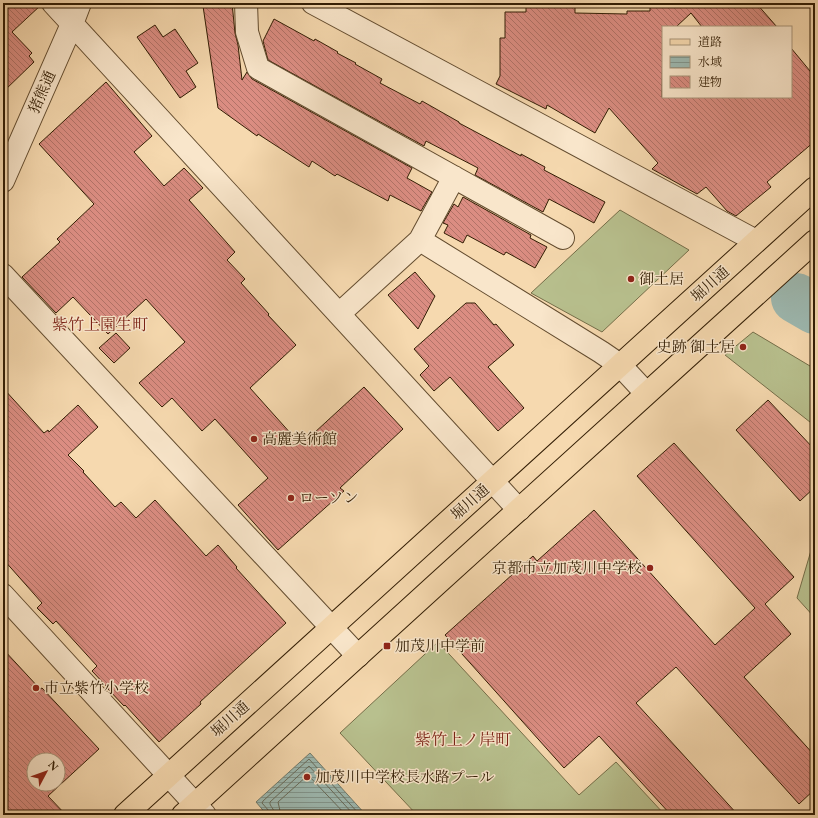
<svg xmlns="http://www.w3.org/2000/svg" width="818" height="818" font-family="'EB Garamond','Noto Serif JP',serif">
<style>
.grass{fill:#b8c08e;stroke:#756e49}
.water{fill:url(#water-rules);stroke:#727b6c}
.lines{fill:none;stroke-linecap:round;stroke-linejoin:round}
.shore{stroke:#686b5a;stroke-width:1}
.river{stroke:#9db9b1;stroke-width:50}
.building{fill:url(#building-back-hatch);stroke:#321d04;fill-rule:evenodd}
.minor-casing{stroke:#634c2f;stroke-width:24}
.major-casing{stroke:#321d04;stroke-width:24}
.minor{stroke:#f9e6cb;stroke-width:22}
.major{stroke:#f6d9af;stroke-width:22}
.poi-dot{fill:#8f2418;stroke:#f9e6cb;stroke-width:1.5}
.labels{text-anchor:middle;stroke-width:3;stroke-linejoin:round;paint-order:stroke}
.street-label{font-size:15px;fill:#321d04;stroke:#f9e6cb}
.poi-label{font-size:15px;fill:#321d04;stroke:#f9e6cb;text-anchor:start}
.neighbourhood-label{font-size:16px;fill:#7a1f14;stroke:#f9e6cb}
</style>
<defs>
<pattern id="water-rules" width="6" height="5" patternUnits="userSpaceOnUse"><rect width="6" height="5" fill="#9db9b1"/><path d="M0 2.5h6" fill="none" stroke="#81968e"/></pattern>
<pattern id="building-back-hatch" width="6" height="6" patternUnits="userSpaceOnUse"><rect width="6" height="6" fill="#db8d82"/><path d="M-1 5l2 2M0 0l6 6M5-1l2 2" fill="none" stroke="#b27368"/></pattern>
</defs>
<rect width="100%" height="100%" fill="#f6d9af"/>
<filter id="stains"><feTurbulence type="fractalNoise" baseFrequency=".005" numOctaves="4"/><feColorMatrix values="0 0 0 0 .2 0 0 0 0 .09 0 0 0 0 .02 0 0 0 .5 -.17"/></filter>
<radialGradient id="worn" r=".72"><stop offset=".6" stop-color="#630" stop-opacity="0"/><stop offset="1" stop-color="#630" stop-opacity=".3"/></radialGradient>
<path class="grass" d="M 620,210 L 689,250 L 602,332 L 531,293 Z
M 753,332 L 815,369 L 815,426 L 725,355 Z
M 815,537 L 815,618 L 797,598 Z
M 438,642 L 579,795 L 616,762 L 665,815 L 417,815 L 340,733 Z"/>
<path class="water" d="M 310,753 L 366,815 L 267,815 L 256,802 Z"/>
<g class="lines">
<path class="shore" d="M 270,815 L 269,811 L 262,803 L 263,801 L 309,759 L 360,815
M 275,815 C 275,809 269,806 270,802 L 309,766 L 354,815
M 281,815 L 278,802 L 308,775 L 346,815"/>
<path class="river" d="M 796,298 L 815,309"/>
</g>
<path class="building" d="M 3,3 L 41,3 L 41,5 L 12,32 L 32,53 L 29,56 L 34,62 L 3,92 Z
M 232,3 L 235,33 L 238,45 L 242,80 L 247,72 L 252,79 L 412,168 L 407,178 L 432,192 L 421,211 L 390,195 L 388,201 L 337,174 L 335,176 L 312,161 L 309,167 L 258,134 L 257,136 L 218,108 L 203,6 Z
M 650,3 L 756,3 L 777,27 L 702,27 L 691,13 L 676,27 L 663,27 L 662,97 L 791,97 L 791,48 L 815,77 L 815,141 L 767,182 L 771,187 L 736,216 L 727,211 L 706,187 L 697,194 L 652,169 L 658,163 L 609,108 L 595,133 L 547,105 L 546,109 L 496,84 L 500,76 L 500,38 L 505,38 L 505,12 L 526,12 L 526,5 L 575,6 L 575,13 L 627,14 L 627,11 L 650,11 Z
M 274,19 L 314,41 L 315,39 L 338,52 L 337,53 L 356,63 L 355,64 L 382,79 L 380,83 L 420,104 L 422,101 L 459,122 L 459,123 L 521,156 L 521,154 L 545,167 L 544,170 L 605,202 L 594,223 L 549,199 L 543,212 L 475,175 L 478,168 L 426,141 L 424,146 L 268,60 L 263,41 Z
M 155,25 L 163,37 L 175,29 L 198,63 L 186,71 L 196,87 L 180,98 L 137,37 Z
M 106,82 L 152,136 L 134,152 L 164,186 L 184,168 L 203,188 L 189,200 L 235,252 L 227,260 L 245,279 L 241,283 L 269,314 L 268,315 L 296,345 L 250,388 L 301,445 L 364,387 L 403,429 L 340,488 L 344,491 L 278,550 L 238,505 L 268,478 L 215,419 L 202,431 L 172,398 L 162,407 L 139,383 L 185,342 L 146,299 L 108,334 L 73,297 L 56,313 L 22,277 L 60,242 L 57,239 L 94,204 L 39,144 Z
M 463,197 L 531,235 L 530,238 L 547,247 L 535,268 L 506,252 L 504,255 L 467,235 L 463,243 L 444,233 L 448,225 L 443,223 L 454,204 L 458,207 Z
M 415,272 L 435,296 L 418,329 L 388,295 Z
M 466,303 L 475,303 L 494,325 L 496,324 L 514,345 L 488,367 L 524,408 L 498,431 L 450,377 L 434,391 L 420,375 L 429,366 L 414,349 Z
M 116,333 L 130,348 L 114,363 L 99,348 Z
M 3,388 L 44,433 L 48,430 L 49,432 L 78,405 L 98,427 L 68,455 L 84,471 L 83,472 L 115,507 L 121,502 L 136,518 L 155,500 L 206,556 L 218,545 L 237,567 L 236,568 L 286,623 L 200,702 L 201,704 L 159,742 L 125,705 L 124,706 L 108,689 L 109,689 L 92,671 L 97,666 L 56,621 L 53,624 L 37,608 L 42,603 L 3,559 Z
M 768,400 L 815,450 L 815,487 L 800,501 L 736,430 Z
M 674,443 L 794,577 L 765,604 L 791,634 L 744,677 L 815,756 L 815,789 L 799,804 L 676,667 L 636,703 L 738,815 L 671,815 L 599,736 L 564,768 L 445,635 L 533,556 L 537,561 L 594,510 L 715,645 L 755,608 L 637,476 Z
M 3,649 L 40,689 L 42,688 L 99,749 L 48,796 L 66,815 L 3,815 ZM 34,760 L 58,760 L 58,784 L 34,784 Z"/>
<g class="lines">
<defs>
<path id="minor" d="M 53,3 L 519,510
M 246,3 L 247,32 L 258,68 L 563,238
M 313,3 L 756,241
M 3,181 L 72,24 L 80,3
M 420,240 L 454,177
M 3,275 L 358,656
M 339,314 L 420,240 L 601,352 L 620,365 L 646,393
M 3,595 L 205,815"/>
<path id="major" d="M 125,815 L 815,188
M 183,815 C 394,624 603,431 815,241"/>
</defs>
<use href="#minor" class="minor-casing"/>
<use href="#major" class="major-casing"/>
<use href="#minor" class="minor"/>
<use href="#major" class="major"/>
</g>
<g class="poi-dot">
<circle cx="631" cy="279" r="4"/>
<circle cx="743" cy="347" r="4"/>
<circle cx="254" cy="439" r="4"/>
<circle cx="291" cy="498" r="4"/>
<circle cx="650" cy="568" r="4"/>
<rect x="383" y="642" width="8" height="8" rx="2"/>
<circle cx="36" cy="688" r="4"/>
<circle cx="307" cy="777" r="4"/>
</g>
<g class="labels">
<g class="street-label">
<text transform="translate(42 92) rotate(-66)" y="5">猪熊通</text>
<text transform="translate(710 284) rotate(-42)" y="5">堀川通</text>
<text transform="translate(470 502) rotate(-42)" y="5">堀川通</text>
<text transform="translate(230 719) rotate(-42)" y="5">堀川通</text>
</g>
<g class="poi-label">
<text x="639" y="284">御土居</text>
<text x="735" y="352" text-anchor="end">史跡 御土居</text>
<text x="262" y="444">高麗美術館</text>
<text x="299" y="503">ローソン</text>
<text x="642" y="573" text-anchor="end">京都市立加茂川中学校</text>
<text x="395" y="651">加茂川中学前</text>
<text x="44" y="693">市立紫竹小学校</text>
<text x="315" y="782">加茂川中学校長水路プール</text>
</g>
<g class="neighbourhood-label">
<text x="100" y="330">紫竹上園生町</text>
<text x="463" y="745">紫竹上ノ岸町</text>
</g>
</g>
<rect width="818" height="818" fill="none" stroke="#f6d9af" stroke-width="16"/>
<rect x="4" y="4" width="810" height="810" fill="none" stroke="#321d04" stroke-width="2"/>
<rect x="8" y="8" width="802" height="802" fill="none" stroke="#321d04"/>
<rect x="662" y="26" width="130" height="72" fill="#f9e6cb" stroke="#a9967b"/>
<rect x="670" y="39" width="20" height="6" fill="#f6d9af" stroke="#a9967b"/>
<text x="698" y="46" font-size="12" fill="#321d04">道路</text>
<rect x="670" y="56" width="20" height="12" fill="url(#water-rules)" stroke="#a9967b"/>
<text x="698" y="66" font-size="12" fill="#321d04">水域</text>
<rect x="670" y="76" width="20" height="12" fill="url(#building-back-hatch)" stroke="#a9967b"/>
<text x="698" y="86" font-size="12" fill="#321d04">建物</text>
<g transform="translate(46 772) rotate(49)"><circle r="19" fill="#f9e6cb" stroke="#a9967b"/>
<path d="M0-3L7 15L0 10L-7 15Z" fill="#8f2418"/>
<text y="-6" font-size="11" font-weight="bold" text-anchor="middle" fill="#321d04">N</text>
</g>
<rect width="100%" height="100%" filter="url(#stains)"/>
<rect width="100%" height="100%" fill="url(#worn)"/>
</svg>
